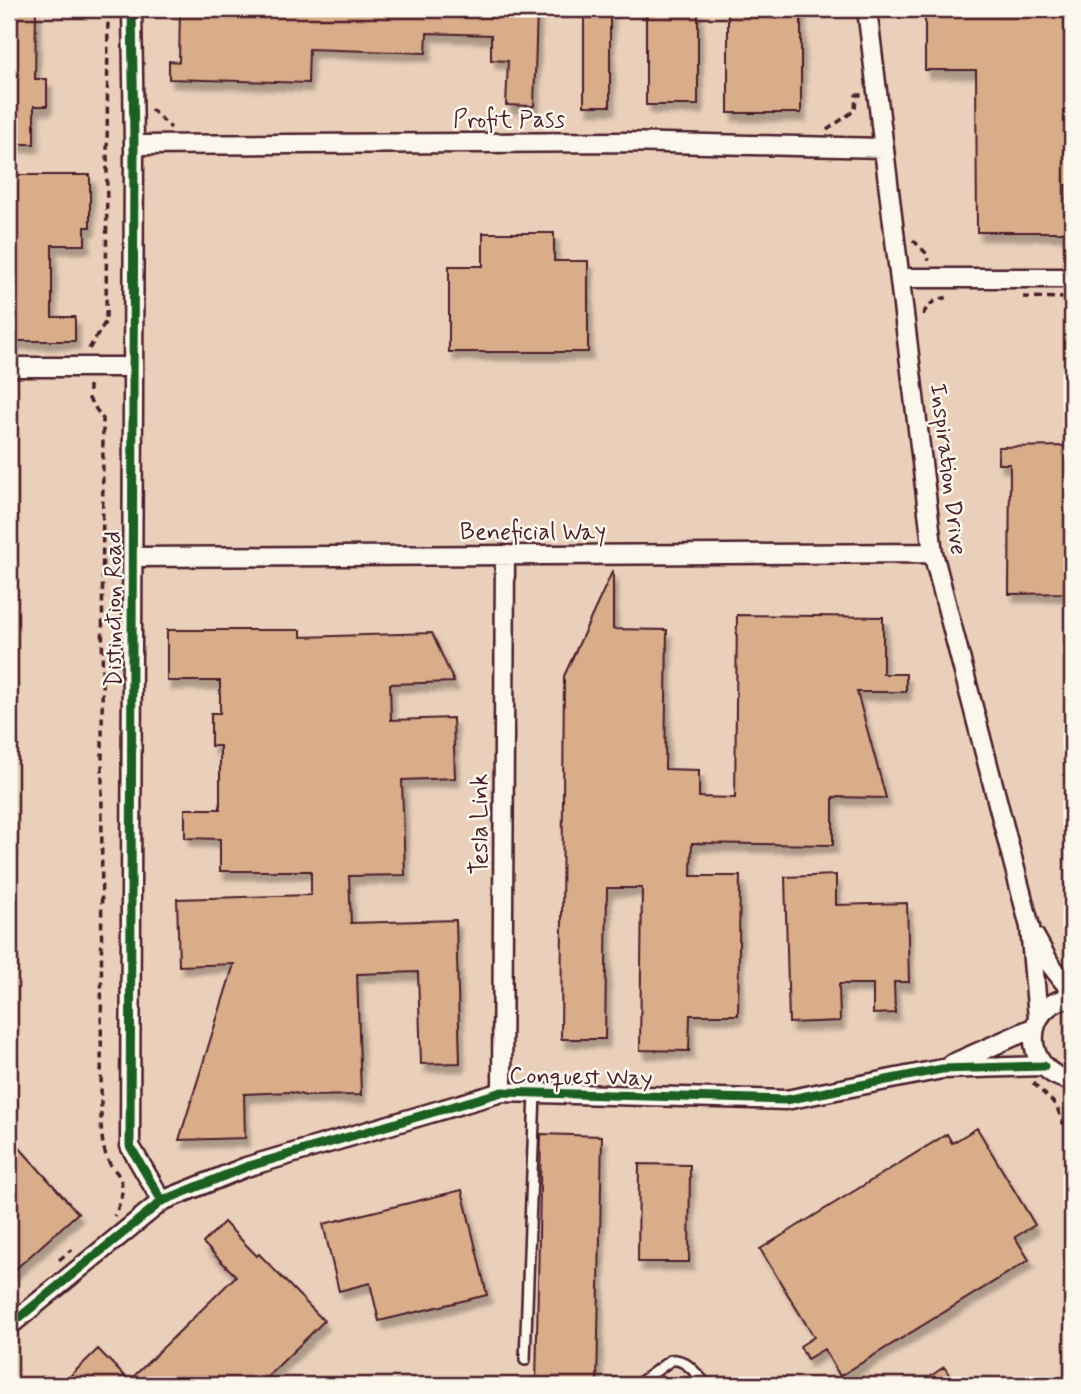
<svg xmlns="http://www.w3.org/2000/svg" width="1081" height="1394" font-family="Mynerve,sans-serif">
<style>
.built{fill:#ead0ba}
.building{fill:#d9ac8a;stroke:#4a1f2b;stroke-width:2;filter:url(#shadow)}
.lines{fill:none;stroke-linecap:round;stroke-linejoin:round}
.lane-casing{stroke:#4a1f2b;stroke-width:14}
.street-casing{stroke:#4a1f2b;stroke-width:23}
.path{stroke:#4a1f2b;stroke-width:3.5;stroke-dasharray:7 5;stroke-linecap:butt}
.lane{stroke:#fbf7ec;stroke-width:9}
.street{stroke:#fbf7ec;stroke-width:18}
.cycleway-casing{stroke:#fbf7ec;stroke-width:13}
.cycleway{stroke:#1b5e20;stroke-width:9}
.labels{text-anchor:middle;stroke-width:5;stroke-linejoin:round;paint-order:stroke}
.street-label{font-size:24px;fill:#4a1f2b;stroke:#fbf7ec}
</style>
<defs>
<filter id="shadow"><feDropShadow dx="4.5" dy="8" stdDeviation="2" flood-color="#0004"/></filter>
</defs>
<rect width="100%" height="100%" fill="#f1e0cf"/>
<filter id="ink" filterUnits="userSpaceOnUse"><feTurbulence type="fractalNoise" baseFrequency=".0143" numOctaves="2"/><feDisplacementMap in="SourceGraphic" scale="14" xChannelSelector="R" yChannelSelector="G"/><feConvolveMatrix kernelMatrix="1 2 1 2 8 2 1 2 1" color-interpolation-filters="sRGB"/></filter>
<g filter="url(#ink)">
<path class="built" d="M 9,9 L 1072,9 L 1072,1385 L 9,1385 Z"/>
<path class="building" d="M 9,9 L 36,9 L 35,79 L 47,79 L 47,106 L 34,106 L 34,144 L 9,144 Z
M 180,9 L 537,9 L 534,106 L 506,105 L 508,61 L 491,60 L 491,35 L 427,33 L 426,53 L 309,49 L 308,83 L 169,79 L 169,61 L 179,62 Z
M 584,9 L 610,9 L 610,106 L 584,106 Z
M 646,9 L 698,9 L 698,105 L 646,105 Z
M 728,9 L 801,9 L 801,113 L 728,113 Z
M 1050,9 L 1066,9 L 1067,115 L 1072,115 L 1072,185 L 1066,185 L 1066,232 L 977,232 L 976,70 L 925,70 L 925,15 L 1050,15 Z
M 9,175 L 90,175 L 90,227 L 85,227 L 85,245 L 52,245 L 52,317 L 75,317 L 75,341 L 9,341 Z
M 483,233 L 554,233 L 554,261 L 588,261 L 588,352 L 449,352 L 449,266 L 483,266 Z
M 1068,446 L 1068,551 L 1072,551 L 1072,593 L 1009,594 L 1010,464 L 998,464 L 998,447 Z
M 613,570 L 613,629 L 667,630 L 665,769 L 699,770 L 699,797 L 735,798 L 737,615 L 883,617 L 883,674 L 906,674 L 906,692 L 857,692 L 886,798 L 833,797 L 833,845 L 692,843 L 691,876 L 740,876 L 738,1015 L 690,1015 L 689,1051 L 640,1050 L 642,888 L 607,888 L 605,1039 L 561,1039 L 564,676 Z
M 167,630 L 301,630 L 301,637 L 432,633 L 454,682 L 390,684 L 391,720 L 453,718 L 455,778 L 402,780 L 405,875 L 349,876 L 351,923 L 456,920 L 460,1063 L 421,1064 L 418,972 L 357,974 L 361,1095 L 307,1096 L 290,1092 L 244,1094 L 245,1138 L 179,1140 L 234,964 L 179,966 L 177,899 L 311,895 L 311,871 L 220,871 L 220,839 L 185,838 L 185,809 L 220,809 L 220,746 L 211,746 L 211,713 L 220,713 L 220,681 L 167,681 Z
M 836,875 L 836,905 L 907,903 L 909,982 L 894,982 L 895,1013 L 873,1014 L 873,984 L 839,984 L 840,1021 L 789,1023 L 785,877 Z
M 977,1128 L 1035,1225 L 1015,1237 L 1029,1260 L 840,1376 L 824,1349 L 807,1359 L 800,1346 L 814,1337 L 760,1249 L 947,1134 L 952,1143 Z
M 541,1134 L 602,1136 L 597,1385 L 536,1385 Z
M 9,1136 L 78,1213 L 9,1275 Z
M 639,1164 L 690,1165 L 689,1262 L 638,1262 Z
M 462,1190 L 487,1295 L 379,1321 L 370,1283 L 339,1291 L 323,1224 Z
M 224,1222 L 257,1256 L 259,1254 L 324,1321 L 259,1385 L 61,1385 L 98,1349 L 129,1381 L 236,1276 L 203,1243 Z
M 944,1367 L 957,1385 L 917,1385 Z"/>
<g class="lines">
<defs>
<path id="lane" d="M 525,1360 L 535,1093
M 637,1385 L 671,1360 C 686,1358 697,1375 707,1385"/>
<path id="street" d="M 132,9 L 134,145 L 130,1146 L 162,1201
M 867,9 L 933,553 L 1030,927 L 1038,1018
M 134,145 L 623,142 L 884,148
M 900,278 L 1072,278
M 9,367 L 132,367
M 133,557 L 933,553
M 1035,937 L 1050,964 L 1072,992
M 1072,998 C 1021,1002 1021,1074 1072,1080
M 952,1064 L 1035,1027
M 502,1092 L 505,556
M 9,1326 L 162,1201 L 246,1167 L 502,1092 L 786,1100 L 942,1069 L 1044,1066"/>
</defs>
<use href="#lane" class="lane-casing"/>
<use href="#street" class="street-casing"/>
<path class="path" d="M 151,109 L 171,128
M 827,130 L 855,110 L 856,95 L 862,95
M 913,240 L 927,254 L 928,261
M 1023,297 L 1072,298
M 923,315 C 928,303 936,299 949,297
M 89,349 L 106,321 L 108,9
M 89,385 L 89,399 L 103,419 L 101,1125 C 102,1139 103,1152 110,1164 C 113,1169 118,1173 120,1178 C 125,1190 120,1206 114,1216
M 1033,1083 L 1056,1105 L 1063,1123 L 1072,1120
M 59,1260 L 72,1249"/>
<use href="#lane" class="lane"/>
<use href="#street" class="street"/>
<defs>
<path id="cycleway" d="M 132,9 L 134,145 L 130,1146 L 162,1201
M 9,1326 L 162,1201 L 246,1167 L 502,1092 L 786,1100 L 942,1069 L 1044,1066"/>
</defs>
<use href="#cycleway" class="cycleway-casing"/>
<use href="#cycleway" class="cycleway"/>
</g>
</g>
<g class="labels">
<g class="street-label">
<text x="509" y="127">Profit Pass</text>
<text transform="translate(949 469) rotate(83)" y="8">Inspiration Drive</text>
<text x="533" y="539">Beneficial Way</text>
<text transform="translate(113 609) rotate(-90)" y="8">Distinction Road</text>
<text transform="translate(479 824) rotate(-90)" y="8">Tesla Link</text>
<text transform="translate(581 1076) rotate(1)" y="8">Conquest Way</text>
</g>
</g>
<rect width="1081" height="1394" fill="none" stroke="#fbf7ec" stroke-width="35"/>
<rect x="18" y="18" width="1046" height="1359" fill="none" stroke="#4a1f2b" stroke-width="2.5" filter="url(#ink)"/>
</svg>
